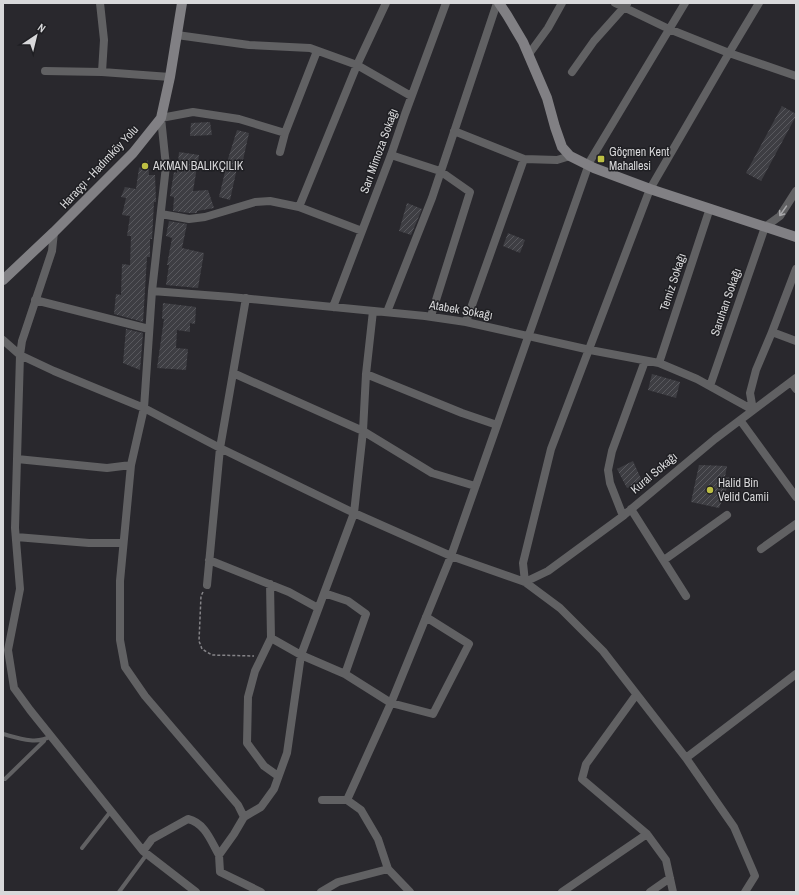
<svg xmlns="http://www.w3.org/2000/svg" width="799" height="895" font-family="'Archivo Narrow',sans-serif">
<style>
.building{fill:url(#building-hatch)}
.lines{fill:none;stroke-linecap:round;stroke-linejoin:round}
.path{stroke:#858488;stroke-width:1.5;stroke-dasharray:3 2;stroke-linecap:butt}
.lane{stroke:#616163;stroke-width:4}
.street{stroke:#616163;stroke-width:8}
.secondary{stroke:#818084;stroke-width:10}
.oneway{stroke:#a8a8aa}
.poi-dot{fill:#bdbf43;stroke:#1f1f23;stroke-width:1.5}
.labels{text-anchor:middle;stroke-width:3;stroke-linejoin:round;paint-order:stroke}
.street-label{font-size:12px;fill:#d8d8da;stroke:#1f1f23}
.poi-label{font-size:12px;fill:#d8d8da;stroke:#1f1f23;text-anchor:start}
</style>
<defs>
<pattern id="building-hatch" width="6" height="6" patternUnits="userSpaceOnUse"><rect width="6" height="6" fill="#3e3e43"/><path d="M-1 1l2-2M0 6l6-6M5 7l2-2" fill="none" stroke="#59595e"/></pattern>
</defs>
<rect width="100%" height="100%" fill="#29282d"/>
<path class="building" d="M 782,106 L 796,114 L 796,116 L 761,181 L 746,173 Z
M 210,122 L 212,135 L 190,136 L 191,123 Z
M 237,130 L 249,133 L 243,160 L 239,159 L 230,200 L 219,197 L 228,159 Z
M 179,152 L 199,155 L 193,191 L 208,190 L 214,208 L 197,211 L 197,213 L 189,213 L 173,211 L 174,197 L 170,196 L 174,172 L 177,173 Z
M 148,160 L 149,175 L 155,175 L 156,202 L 154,202 L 152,239 L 150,239 L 150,257 L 147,257 L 143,322 L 114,314 L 116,294 L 121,295 L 122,264 L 130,265 L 131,236 L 127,236 L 130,216 L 122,215 L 126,198 L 121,197 L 125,187 L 136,189 L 139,168 Z
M 407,203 L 422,209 L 411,235 L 399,231 Z
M 169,221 L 187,224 L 182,248 L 204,253 L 198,288 L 166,285 L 169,265 L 167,265 L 172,238 L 166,236 Z
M 508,233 L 525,240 L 520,253 L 503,246 Z
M 163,303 L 196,307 L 195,324 L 190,323 L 190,332 L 177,330 L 176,348 L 188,349 L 186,370 L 157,368 L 164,319 L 162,319 Z
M 126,329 L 143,333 L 140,370 L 123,363 Z
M 652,374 L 680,382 L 676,398 L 648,390 Z
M 633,461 L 642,481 L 627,488 L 617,469 Z
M 699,465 L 727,466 L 725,477 L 731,478 L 719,508 L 691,502 Z"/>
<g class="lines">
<path class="path" d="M 203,592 L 201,596 L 199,641 L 202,649 L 212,655 L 254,656"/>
<path class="lane" d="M 3,734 C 18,738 37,745 51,736
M 5,779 L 44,741
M 82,848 L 111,811
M 119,892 L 147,854"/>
<path class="street" d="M 100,3 L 104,40 L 102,72
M 615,3 L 669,29 L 729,53 L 796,76
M 759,3 L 729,53 L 650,189 L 551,449 L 523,563 L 525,582 L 548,571 L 623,516 L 715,439 L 796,378
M 177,35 L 249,45 L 310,48 L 357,65 L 411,96
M 529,54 L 548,28 L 562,3
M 45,71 L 102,72 L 170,77
M 572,72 L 594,41 L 627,4
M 454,131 L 524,159
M 280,152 L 285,133 L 317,51
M 391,155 L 440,171 L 470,192 L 431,316
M 299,207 L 357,65 L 386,3
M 161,214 L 189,219 L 205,217 L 255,202 L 270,201 L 299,207 L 362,231
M 54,232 L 52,251 L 22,341 L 20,355 L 15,528 L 20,589 L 8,650 L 14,688 L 30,710 L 143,851 L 196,892
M 152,291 L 231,297 L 425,316 L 466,322 L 590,350 L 659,363 L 697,379 L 753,410
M 35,300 L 149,329
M 333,307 L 391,155 L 405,114 L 446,3
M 387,312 L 432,198 L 497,3
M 466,322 L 524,159 L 557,160 L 570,156
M 772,332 L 796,341
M 3,340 L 20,355 L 54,371 L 144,408 L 220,448 L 354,513 L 451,556 L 525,582 L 560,608 L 603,651 L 686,758 L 734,827 L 753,871 L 755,876 L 745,892
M 659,363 L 710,208
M 233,373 L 363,431 L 432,473 L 475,486
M 366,374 L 462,413 L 497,425
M 791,382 L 796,389
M 710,386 L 765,227 L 780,216 L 796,191
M 753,410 L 750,393 L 756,370 L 772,332 L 796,269
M 740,420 L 796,497
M 17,459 L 107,468 L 131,465
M 631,509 L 686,596
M 623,516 L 610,483 L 608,470 L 612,451 L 645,361
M 16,537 L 89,543 L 123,543
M 761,549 L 796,524
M 209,560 L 289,592 L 318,608
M 664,560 L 727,515
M 270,584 L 271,638 L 255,671 L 248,697 L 247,743 L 264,766 L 278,776
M 207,585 L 220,448 L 246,298
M 324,593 L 348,601 L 366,614 L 345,674
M 271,638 L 301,655 L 345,674 L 391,703 L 433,714 L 469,644 L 426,617
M 636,695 L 586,764 L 582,779 L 647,834 L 666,860 L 673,892
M 686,758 L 796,674
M 322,800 L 347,800 L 361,810 L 378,839 L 388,869 L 410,892
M 347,800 L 391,703 L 451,556 L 590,161 L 685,3
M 244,817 L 238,805 L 145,696 L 125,667 L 120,640 L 120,581 L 131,465 L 144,408 L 152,291 L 166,166 L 161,118 L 193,112 L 239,119 L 285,133
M 143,851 L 152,839 L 188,819 C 205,823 211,841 219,855
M 261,892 L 220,872 L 219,855 L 234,834 L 244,817 L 261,807 L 274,789 L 287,753 L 301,655 L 354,513 L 363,431 L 366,374 L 373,311
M 321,892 L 338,882 L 388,869
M 562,892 L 647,834
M 650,892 L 670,878"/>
<path class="secondary" d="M 499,3 L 507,15 L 523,42 L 547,98 L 555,127 L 562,147 L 570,156 L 594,168 L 650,189 L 796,237
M 3,280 L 54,232 L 133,153 L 161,118 L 170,77 L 182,3"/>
</g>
<defs><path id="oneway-shaft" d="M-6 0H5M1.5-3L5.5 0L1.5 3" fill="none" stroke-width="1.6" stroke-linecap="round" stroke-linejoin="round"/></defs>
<use class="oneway" href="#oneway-shaft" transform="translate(783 211) rotate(125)"/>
<g class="poi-dot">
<rect x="597" y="155" width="8" height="8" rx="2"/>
<circle cx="145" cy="166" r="4"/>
<circle cx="710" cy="490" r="4"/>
</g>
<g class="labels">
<g class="street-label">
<text transform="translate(379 151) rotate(-70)" y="4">Sarı Mimoza Sokağı</text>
<text transform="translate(99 167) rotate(-47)" y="4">Haraççı - Hadımköy Yolu</text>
<text transform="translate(673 282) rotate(-72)" y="4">Temiz Sokağı</text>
<text transform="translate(726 302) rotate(-71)" y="4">Saruhan Sokağı</text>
<text transform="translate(461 310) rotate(10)" y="4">Atabek Sokağı</text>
<text transform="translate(654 473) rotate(-40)" y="4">Kural Sokağı</text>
</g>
<g class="poi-label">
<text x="609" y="156">Göçmen Kent<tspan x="609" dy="14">Mahallesi</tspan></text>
<text x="153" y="170">AKMAN BALIKÇILIK</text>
<text x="718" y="487">Halid Bin<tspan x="718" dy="14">Velid Camii</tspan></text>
</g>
</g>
<rect width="799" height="895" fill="none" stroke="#d8d8da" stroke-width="8"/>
<g transform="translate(36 36) rotate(35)" stroke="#1f1f23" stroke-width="3" paint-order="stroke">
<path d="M0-3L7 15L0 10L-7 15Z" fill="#d8d8da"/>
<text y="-6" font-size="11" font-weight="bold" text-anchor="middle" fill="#d8d8da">N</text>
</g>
</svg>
